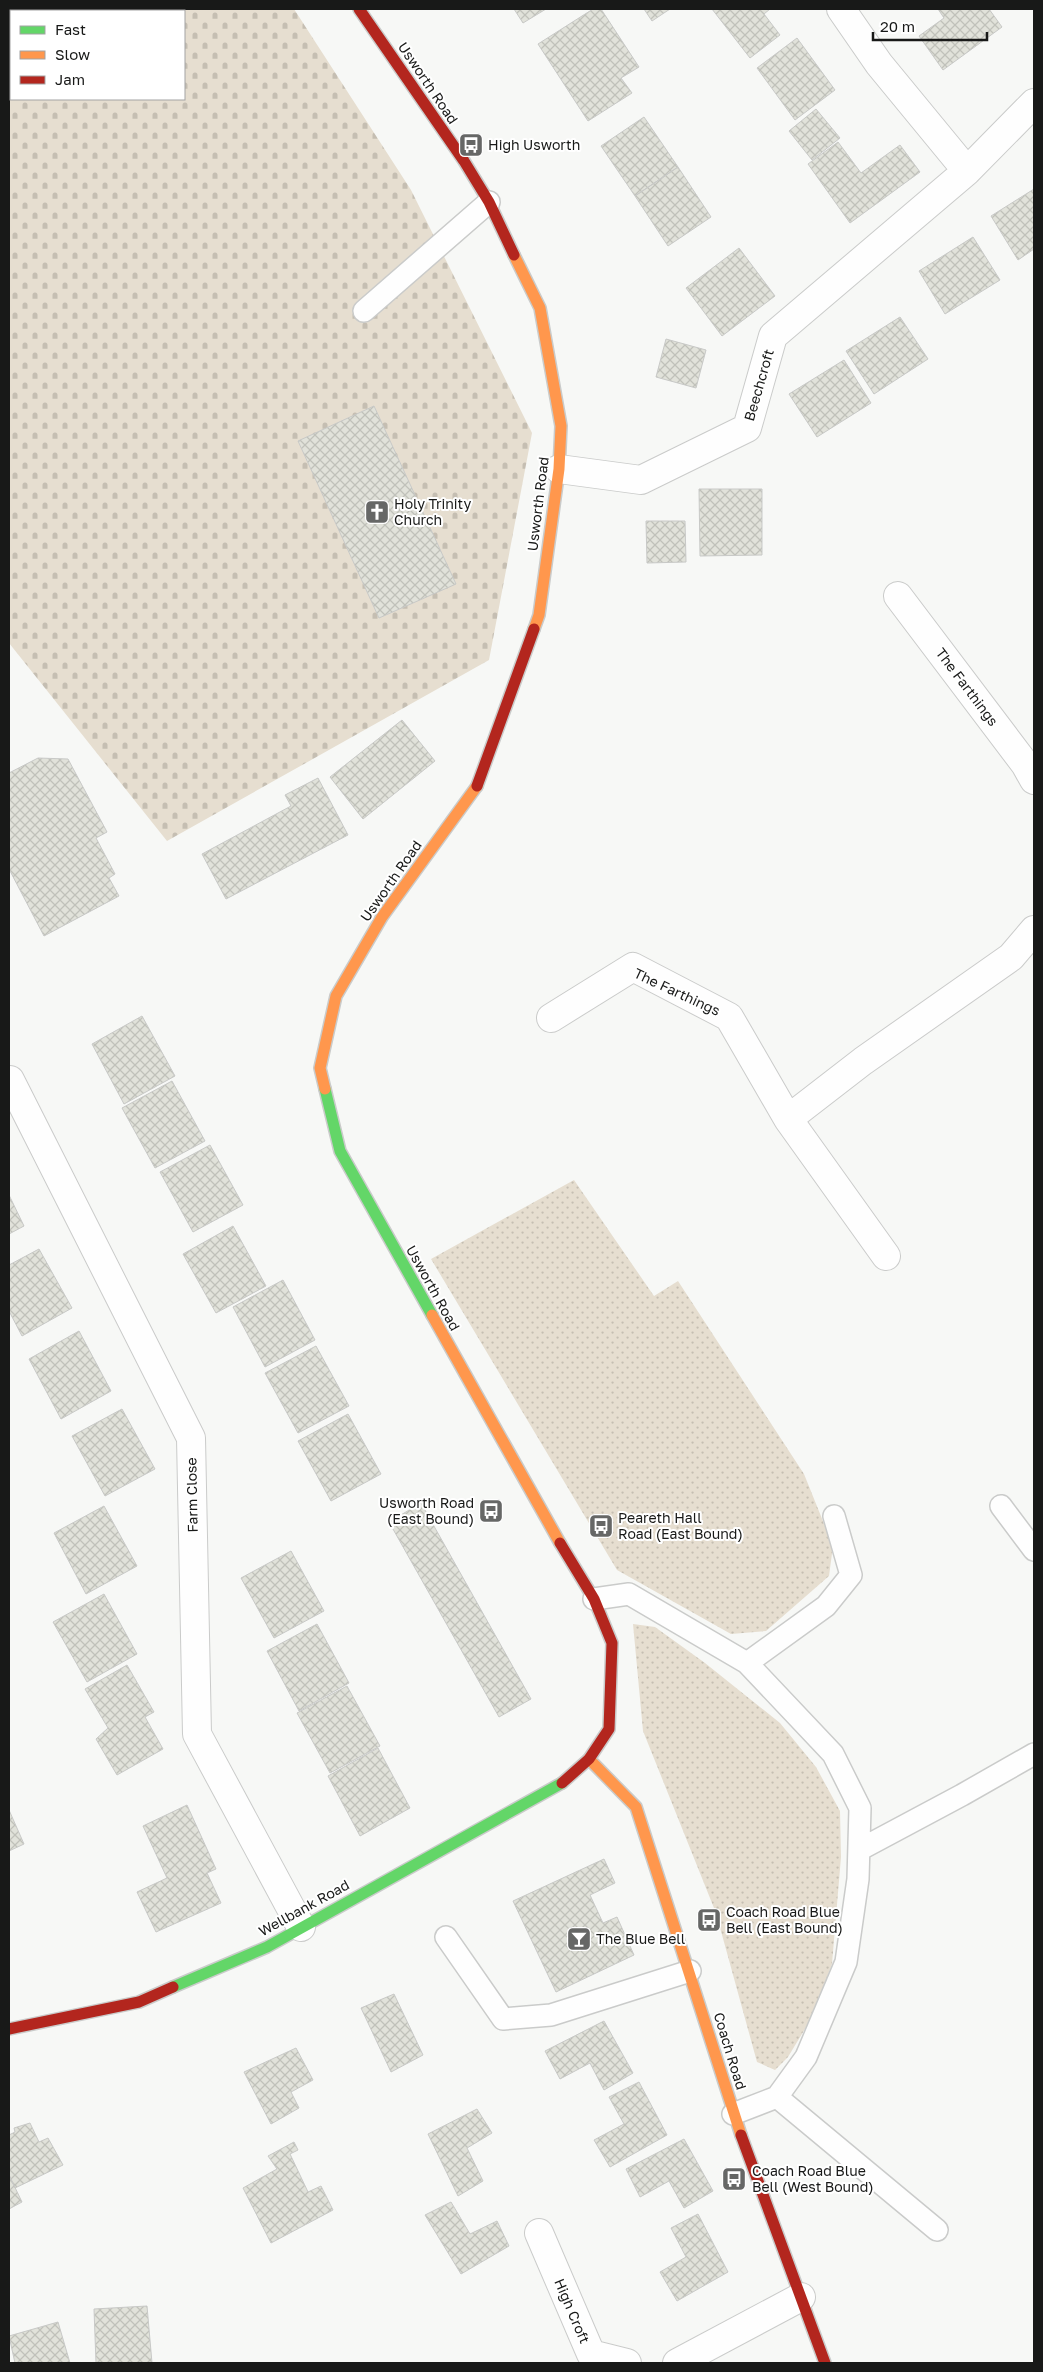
<svg xmlns="http://www.w3.org/2000/svg" width="1043" height="2372" font-family="'Golos Text',sans-serif">
<style>
.grass{fill:url(#grass-dots)}
.cemetery{fill:url(#cemetery-stones);fill-rule:evenodd}
.building{fill:url(#building-cross-hatch);stroke:#c8c9c7}
.lines{fill:none;stroke-linecap:round;stroke-linejoin:round}
.lane-casing{stroke:#cacbca;stroke-width:24}
.street-casing{stroke:#cacbca;stroke-width:30}
.fast-casing{stroke:#cacbca;stroke-width:14}
.slow-casing{stroke:#cacbca;stroke-width:14}
.jam-casing{stroke:#cacbca;stroke-width:14}
.lane{stroke:#fefefe;stroke-width:21}
.street{stroke:#fefefe;stroke-width:28}
.fast{stroke:#63d668;stroke-width:11}
.slow{stroke:#ff974d;stroke-width:11}
.jam{stroke:#b3261e;stroke-width:11}
.labels{text-anchor:middle;stroke-width:4;stroke-linejoin:round;paint-order:stroke}
.street-label{font-size:14px;fill:#181918;stroke:#fff}
.poi-label{font-size:14px;fill:#181918;stroke:#fff;text-anchor:start}
</style>
<defs>
<pattern id="grass-dots" width="8" height="8" patternUnits="userSpaceOnUse" patternTransform="scale(1.25)"><rect width="8" height="8" fill="#e6ded0"/><path d="M2 2h.1M6 6h.1" fill="none" stroke="#c5beb2" stroke-width="1.8" stroke-linecap="round"/></pattern>
<pattern id="cemetery-stones" width="16" height="16" patternUnits="userSpaceOnUse" patternTransform="scale(1.25)"><rect width="16" height="16" fill="#e6ded0"/><path d="M2 7V4a2 2 0 0 1 4 0v3zM10 15v-3a2 2 0 0 1 4 0v3z" fill="#c5beb2"/></pattern>
<pattern id="building-cross-hatch" width="8" height="8" patternUnits="userSpaceOnUse" patternTransform="scale(1.25)"><rect width="8" height="8" fill="#e1e2da"/><path d="M0 0l8 8M0 8l8-8" fill="none" stroke="#c0c1ba"/></pattern>
</defs>
<rect width="100%" height="100%" fill="#f7f8f6"/>
<path class="grass" d="M 574,1180 L 654,1296 L 678,1281 L 804,1474 L 833,1546 L 829,1576 L 766,1631 L 731,1634 L 617,1570 L 431,1259 Z
M 633,1624 L 655,1627 L 705,1663 L 780,1723 L 816,1767 L 840,1811 L 841,1857 L 832,1964 L 811,2019 L 788,2057 L 775,2070 L 757,2062 L 716,1913 L 643,1731 Z"/>
<path class="cemetery" d="M 9,9 L 294,9 L 411,190 L 532,433 L 489,660 L 167,841 L 9,643 ZM 11,11 L 184,11 L 184,99 L 11,99 Z"/>
<path class="building" d="M 514,9 L 546,9 L 523,23 Z
M 593,9 L 601,9 L 639,67 L 621,78 L 632,93 L 588,121 L 538,44 Z
M 644,9 L 670,9 L 652,21 Z
M 712,9 L 770,9 L 764,14 L 780,35 L 750,58 Z
M 938,9 L 989,9 L 1002,27 L 943,70 L 919,36 L 944,18 Z
M 797,38 L 835,90 L 795,120 L 757,68 Z
M 816,109 L 840,138 L 812,160 L 789,131 Z
M 644,117 L 678,167 L 635,196 L 601,146 Z
M 838,142 L 861,173 L 900,145 L 920,172 L 850,223 L 808,164 Z
M 678,167 L 711,217 L 668,246 L 635,196 Z
M 1034,189 L 1034,249 L 1018,260 L 991,216 Z
M 973,237 L 1000,280 L 945,314 L 919,271 Z
M 739,248 L 775,296 L 722,336 L 686,288 Z
M 900,317 L 928,359 L 874,394 L 846,351 Z
M 666,339 L 706,350 L 696,388 L 656,377 Z
M 844,360 L 871,403 L 817,437 L 789,394 Z
M 374,406 L 456,584 L 379,618 L 298,441 Z
M 699,489 L 762,489 L 762,555 L 700,556 Z
M 646,521 L 685,521 L 686,562 L 647,563 Z
M 402,720 L 435,761 L 363,819 L 330,777 Z
M 38,758 L 68,759 L 107,832 L 96,838 L 115,874 L 109,878 L 119,896 L 44,936 L 9,869 L 9,773 Z
M 318,778 L 348,835 L 226,899 L 202,854 L 291,806 L 285,795 Z
M 142,1016 L 175,1076 L 124,1104 L 92,1044 Z
M 172,1081 L 205,1141 L 155,1168 L 122,1108 Z
M 210,1145 L 243,1205 L 193,1232 L 160,1172 Z
M 9,1195 L 24,1226 L 9,1234 Z
M 233,1226 L 266,1286 L 216,1313 L 183,1254 Z
M 39,1249 L 72,1308 L 22,1336 L 9,1311 L 9,1265 Z
M 283,1280 L 315,1340 L 265,1367 L 233,1307 Z
M 79,1331 L 111,1391 L 61,1419 L 29,1359 Z
M 316,1346 L 349,1406 L 298,1433 L 265,1373 Z
M 122,1409 L 155,1469 L 105,1496 L 72,1436 Z
M 348,1414 L 381,1474 L 331,1501 L 298,1441 Z
M 421,1503 L 531,1699 L 499,1717 L 389,1522 Z
M 104,1506 L 137,1566 L 86,1594 L 54,1533 Z
M 291,1551 L 324,1611 L 274,1638 L 241,1578 Z
M 104,1594 L 137,1654 L 87,1682 L 53,1622 Z
M 317,1624 L 349,1683 L 299,1711 L 267,1651 Z
M 127,1665 L 154,1712 L 145,1717 L 163,1749 L 117,1775 L 96,1739 L 108,1728 L 85,1689 Z
M 347,1686 L 380,1746 L 330,1773 L 297,1713 Z
M 378,1748 L 410,1808 L 360,1836 L 328,1776 Z
M 187,1805 L 216,1869 L 207,1873 L 221,1903 L 156,1932 L 137,1892 L 167,1878 L 143,1826 Z
M 9,1810 L 24,1844 L 9,1851 Z
M 604,1859 L 615,1883 L 590,1895 L 603,1923 L 617,1917 L 634,1955 L 556,1992 L 513,1901 Z
M 394,1994 L 423,2055 L 391,2072 L 361,2008 Z
M 604,2021 L 633,2073 L 604,2090 L 590,2063 L 560,2079 L 545,2051 Z
M 296,2048 L 313,2080 L 291,2092 L 299,2108 L 271,2124 L 244,2072 Z
M 639,2082 L 667,2135 L 610,2167 L 594,2140 L 624,2124 L 609,2097 Z
M 477,2109 L 492,2133 L 467,2148 L 483,2181 L 458,2196 L 428,2134 Z
M 30,2123 L 39,2142 L 48,2138 L 63,2165 L 15,2188 L 9,2175 L 9,2135 L 15,2132 L 14,2128 Z
M 684,2139 L 713,2191 L 684,2208 L 669,2181 L 640,2197 L 626,2169 Z
M 294,2142 L 298,2150 L 290,2154 L 308,2192 L 321,2186 L 333,2210 L 271,2243 L 243,2188 L 277,2169 L 268,2156 Z
M 9,2175 L 22,2202 L 9,2209 Z
M 451,2202 L 470,2234 L 497,2221 L 509,2246 L 461,2274 L 425,2215 Z
M 698,2214 L 728,2272 L 677,2301 L 660,2272 L 686,2257 L 671,2228 Z
M 147,2306 L 152,2363 L 96,2363 L 94,2309 Z
M 58,2322 L 70,2363 L 15,2363 L 9,2336 Z"/>
<g class="lines">
<defs>
<path id="lane" d="M 364,311 L 489,202
M 1001,1506 L 1034,1550
M 594,1599 L 629,1594 L 747,1663 L 833,1754 L 860,1808 L 858,1879 L 846,1962 L 806,2057 L 777,2097
M 747,1663 L 826,1606 L 851,1575 L 834,1516
M 859,1850 L 962,1795 L 1034,1754
M 446,1937 L 503,2019 L 551,2015 L 690,1971
M 733,2114 L 777,2097 L 937,2230"/>
<path id="street" d="M 841,9 L 879,64 L 967,171
M 559,469 L 641,480 L 747,428 L 773,336 L 967,171 L 1034,103
M 898,596 L 1025,764 L 1034,780
M 551,1018 L 633,967 L 729,1017 L 788,1119 L 886,1256
M 10,1080 L 191,1438 L 197,1734 L 301,1927
M 788,1119 L 863,1061 L 1011,957 L 1034,930
M 539,2233 L 591,2354 L 627,2363
M 677,2363 L 801,2297"/>
<path id="fast" d="M 325,1089 L 340,1151 L 432,1315
M 173,1987 L 267,1947 L 562,1783"/>
<path id="slow" d="M 514,255 L 540,308 L 561,426 L 559,469 L 539,615 L 534,629
M 325,1089 L 320,1068 L 336,996 L 382,917 L 477,786
M 432,1315 L 560,1543
M 589,1759 L 636,1807 L 741,2135"/>
<path id="jam" d="M 359,9 L 464,161 L 489,202 L 514,255
M 477,786 L 534,629
M 560,1543 L 594,1599 L 612,1643 L 609,1729 L 589,1759 L 562,1783
M 9,2029 L 139,2002 L 173,1987
M 741,2135 L 825,2363"/>
</defs>
<use href="#lane" class="lane-casing"/>
<use href="#street" class="street-casing"/>
<use href="#fast" class="fast-casing"/>
<use href="#slow" class="slow-casing"/>
<use href="#jam" class="jam-casing"/>
<use href="#lane" class="lane"/>
<use href="#street" class="street"/>
<use href="#fast" class="fast"/>
<use href="#slow" class="slow"/>
<use href="#jam" class="jam"/>
</g>
<defs>
<symbol id="bus-square" viewBox="-11 -11 22 22"><rect x="-9" y="-9" width="18" height="18" rx="4" fill="#666766" stroke="#fff"/><path d="M-5-6H5V4H4V6H2V4H-2V6H-4V4H-5ZM-3.5-4V0h7V-4ZM-3.5 1.2v1.5H-2V1.2ZM2 1.2v1.5H3.5V1.2Z" fill="#fff"/></symbol>
<symbol id="church-square" viewBox="-11 -11 22 22"><rect x="-9" y="-9" width="18" height="18" rx="4" fill="#666766" stroke="#fff"/><path d="M-1.2-6h2.4v3.5h3.3v2.4h-3.3V6h-2.4V-.1h-3.3v-2.4h3.3Z" fill="#fff"/></symbol>
<symbol id="bar-square" viewBox="-11 -11 22 22"><rect x="-9" y="-9" width="18" height="18" rx="4" fill="#666766" stroke="#fff"/><path d="M-6-5H6L.8 .8V4.5H3.5V6h-7V4.5H-.8V.8Z" fill="#fff"/></symbol>
</defs>
<g fill-rule="evenodd">
<use href="#bus-square" x="457" y="131" width="28" height="28"/>
<use href="#church-square" x="363" y="498" width="28" height="28"/>
<use href="#bus-square" x="477" y="1497" width="28" height="28"/>
<use href="#bus-square" x="587" y="1512" width="28" height="28"/>
<use href="#bus-square" x="695" y="1906" width="28" height="28"/>
<use href="#bar-square" x="565" y="1925" width="28" height="28"/>
<use href="#bus-square" x="720" y="2165" width="28" height="28"/>
</g>
<g class="labels">
<g class="street-label">
<text transform="translate(428 83) rotate(56)" y="5">Usworth Road</text>
<text transform="translate(759 385) rotate(-74)" y="5">Beechcroft</text>
<text transform="translate(538 504) rotate(-83)" y="5">Usworth Road</text>
<text transform="translate(967 687) rotate(53)" y="5">The Farthings</text>
<text transform="translate(391 881) rotate(-55)" y="5">Usworth Road</text>
<text transform="translate(677 992) rotate(25)" y="5">The Farthings</text>
<text transform="translate(433 1288) rotate(61)" y="5">Usworth Road</text>
<text transform="translate(192 1495) rotate(-91)" y="5">Farm Close</text>
<text transform="translate(304 1908) rotate(-29)" y="5">Wellbank Road</text>
<text transform="translate(730 2051) rotate(73)" y="5">Coach Road</text>
<text transform="translate(572 2311) rotate(67)" y="5">High Croft</text>
</g>
<g class="poi-label">
<text x="488" y="150">High Usworth</text>
<text x="394" y="509">Holy Trinity<tspan x="394" dy="16">Church</tspan></text>
<text x="474" y="1508" text-anchor="end">Usworth Road<tspan x="474" dy="16">(East Bound)</tspan></text>
<text x="618" y="1523">Peareth Hall<tspan x="618" dy="16">Road (East Bound)</tspan></text>
<text x="726" y="1917">Coach Road Blue<tspan x="726" dy="16">Bell (East Bound)</tspan></text>
<text x="596" y="1944">The Blue Bell</text>
<text x="752" y="2176">Coach Road Blue<tspan x="752" dy="16">Bell (West Bound)</tspan></text>
</g>
</g>
<rect width="1043" height="2372" fill="none" stroke="#181918" stroke-width="20"/>
<rect x="10" y="10" width="175" height="90" fill="#ffffff" stroke="#a3a3a3"/>
<rect x="20" y="26" width="25" height="8" fill="#63d668" stroke="#a3a3a3"/>
<text x="55" y="35" font-size="15" fill="#181918">Fast</text>
<rect x="20" y="51" width="25" height="8" fill="#ff974d" stroke="#a3a3a3"/>
<text x="55" y="60" font-size="15" fill="#181918">Slow</text>
<rect x="20" y="76" width="25" height="8" fill="#b3261e" stroke="#a3a3a3"/>
<text x="55" y="85" font-size="15" fill="#181918">Jam</text>
<path d="M873 32v8h114v-8" fill="none" stroke="#181918" stroke-width="2.5"/>
<text x="880" y="32" font-size="15" fill="#181918" stroke="#ffffff" stroke-width="4" paint-order="stroke">20 m</text>
</svg>
